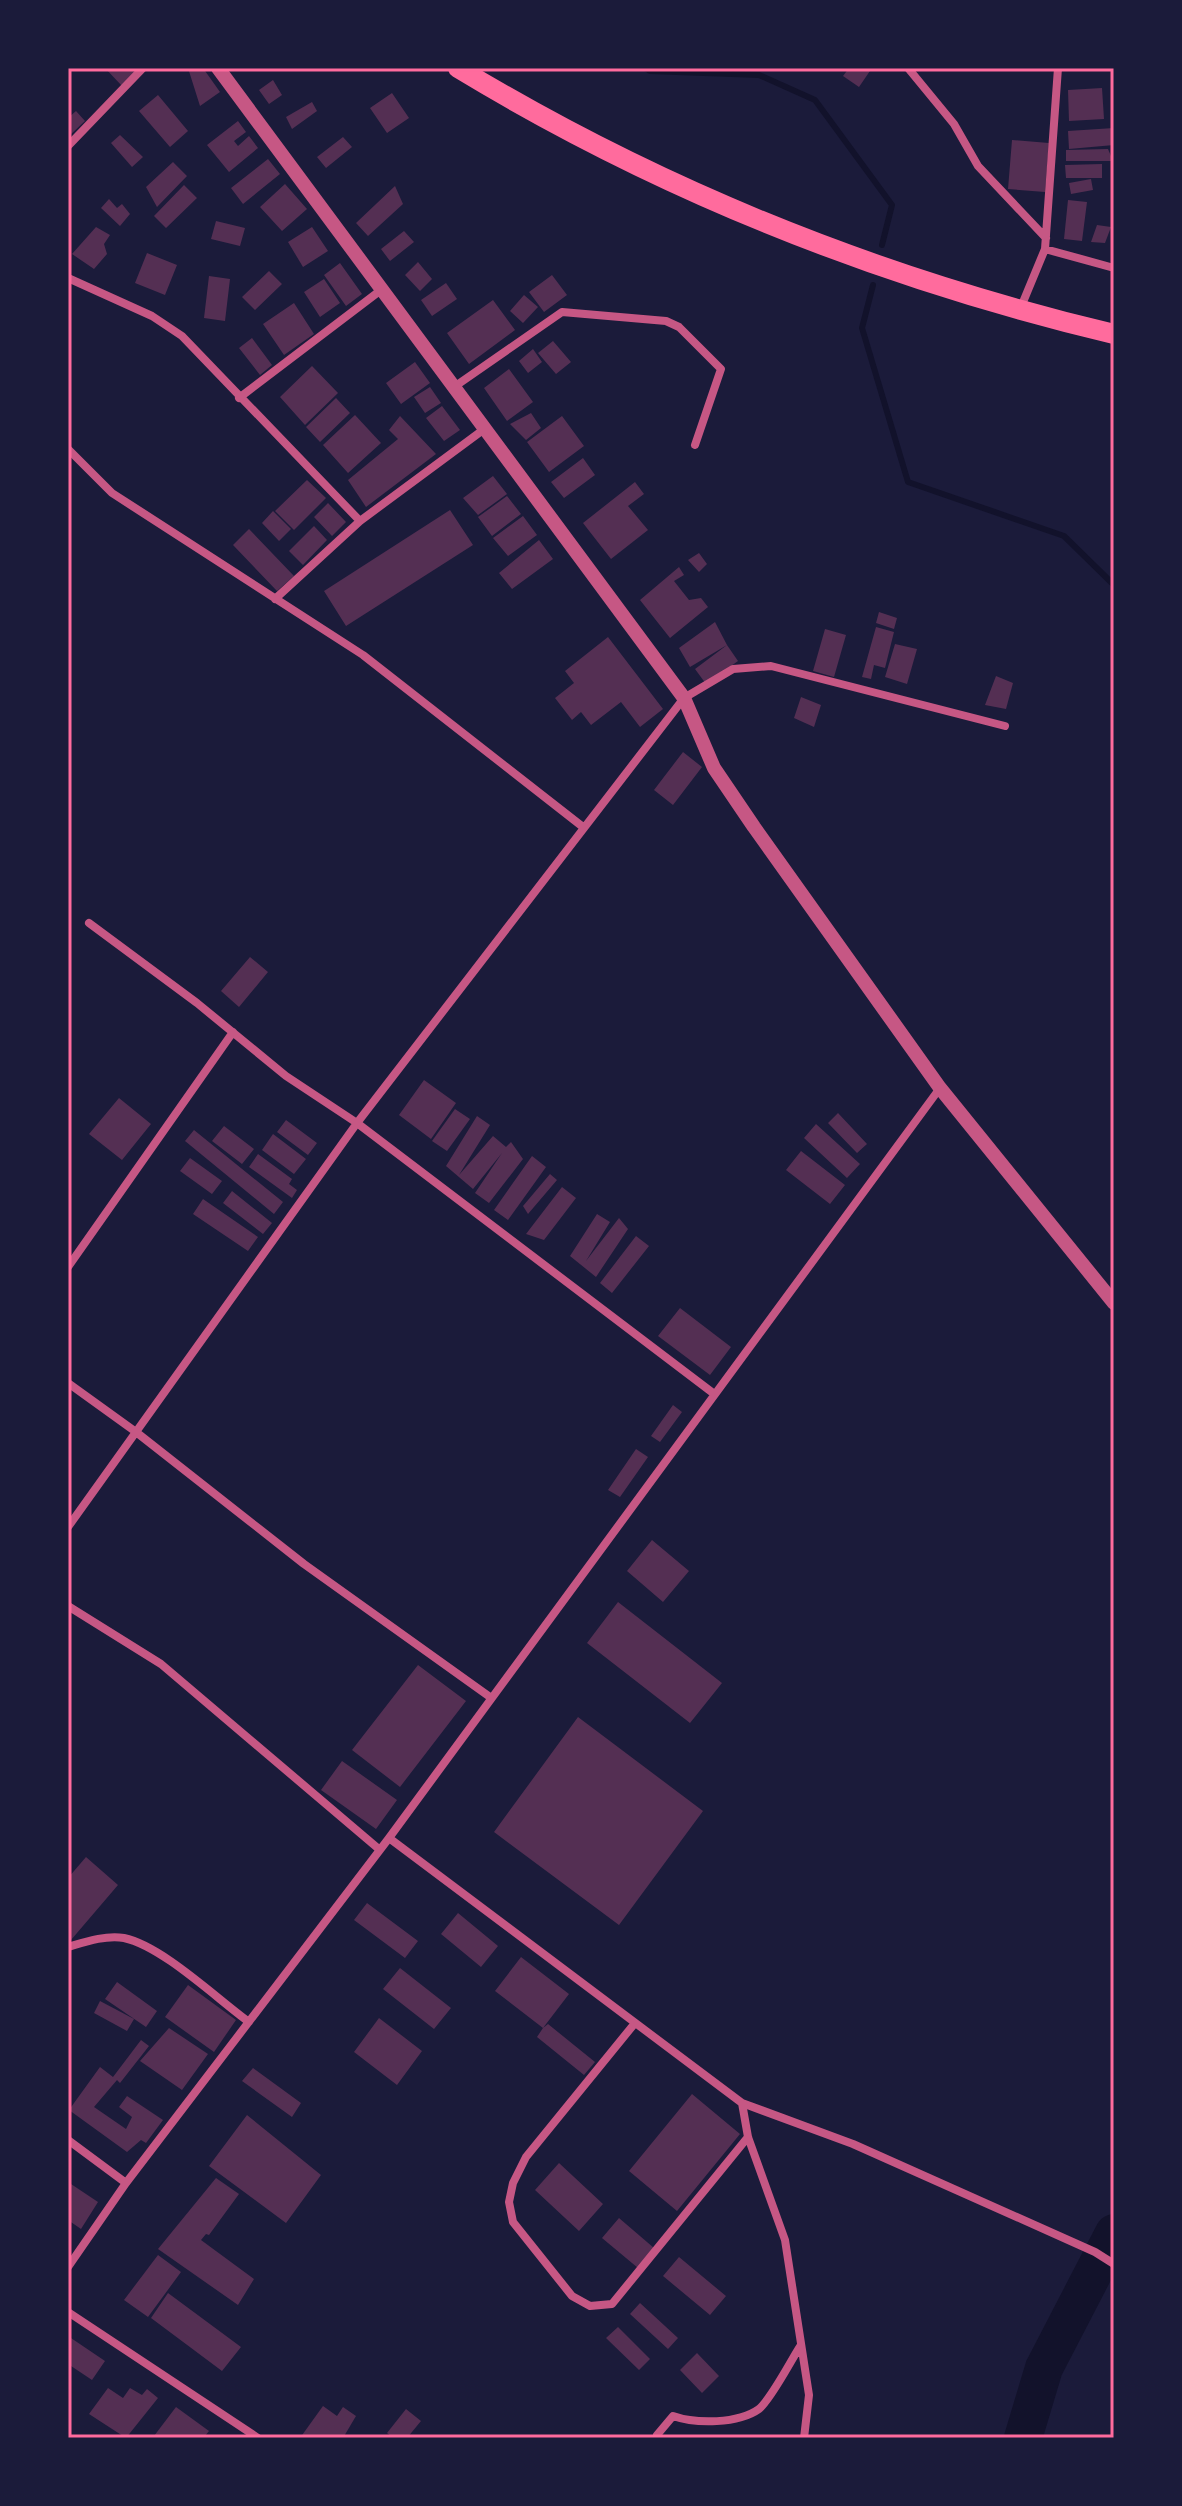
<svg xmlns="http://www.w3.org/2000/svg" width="1182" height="2506" font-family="Jost,sans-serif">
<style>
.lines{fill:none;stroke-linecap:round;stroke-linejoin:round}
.stream{stroke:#12122b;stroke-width:6}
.river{stroke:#12122b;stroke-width:38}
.building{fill:#542f53}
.minor{stroke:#c65784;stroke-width:8}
.tertiary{stroke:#c65784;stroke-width:14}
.trunk{stroke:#ff6b9d;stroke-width:20}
.neatline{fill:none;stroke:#ff6b9d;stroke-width:3}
</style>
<rect width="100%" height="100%" fill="#1b1b3a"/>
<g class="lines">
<path class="stream" d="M 645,68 L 650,71 L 759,75 L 815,100 L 892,205 L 882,245
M 873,285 L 862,328 L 908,482 L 1064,536 L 1114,585"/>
<path class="river" d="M 1023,2438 L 1044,2368 L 1114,2233"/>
</g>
<path class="building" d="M 105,68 L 140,68 L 122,86 Z
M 188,68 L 203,68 L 220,92 L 200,106 Z
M 849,68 L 872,68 L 859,87 L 843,76 Z
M 273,80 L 282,95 L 269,104 L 259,90 Z
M 1102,88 L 1104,119 L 1069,121 L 1068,90 Z
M 392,93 L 409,118 L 387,133 L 370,108 Z
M 158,95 L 188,131 L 170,147 L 139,111 Z
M 312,102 L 317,111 L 292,129 L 286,117 Z
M 76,111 L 85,121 L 68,137 L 68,118 Z
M 238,121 L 246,132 L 234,141 L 238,146 L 249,136 L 258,148 L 229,172 L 207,145 Z
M 1114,128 L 1114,145 L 1069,149 L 1068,131 Z
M 120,135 L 143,157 L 132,167 L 111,143 Z
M 343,137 L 352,147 L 326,168 L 317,157 Z
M 1012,140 L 1049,143 L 1045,192 L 1008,189 Z
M 1108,149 L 1113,161 L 1066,161 L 1066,150 Z
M 268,159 L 280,174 L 243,204 L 231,188 Z
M 173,162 L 187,176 L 157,207 L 146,187 Z
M 1102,164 L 1102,178 L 1066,178 L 1065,165 Z
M 1091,179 L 1093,190 L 1071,194 L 1069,183 Z
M 285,184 L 307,209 L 282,231 L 260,207 Z
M 184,185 L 197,198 L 166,228 L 154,216 Z
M 395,186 L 403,204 L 368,236 L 356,223 Z
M 109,199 L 117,208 L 122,204 L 130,214 L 120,226 L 101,208 Z
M 1068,200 L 1087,202 L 1082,241 L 1064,239 Z
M 216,221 L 245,228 L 240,246 L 211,239 Z
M 1097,225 L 1111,227 L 1105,243 L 1091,242 Z
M 96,227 L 110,235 L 104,244 L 107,254 L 94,269 L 72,254 Z
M 312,227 L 328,251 L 303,267 L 288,242 Z
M 404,231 L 414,242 L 390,261 L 381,249 Z
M 147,253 L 177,265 L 165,295 L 135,283 Z
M 418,262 L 432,279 L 420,291 L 405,275 Z
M 340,263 L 362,294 L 346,306 L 324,275 Z
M 269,271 L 282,284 L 255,310 L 242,297 Z
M 552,275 L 567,295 L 544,312 L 529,292 Z
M 209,276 L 230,279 L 225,321 L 204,318 Z
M 324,279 L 340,303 L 320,317 L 304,292 Z
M 446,283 L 457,299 L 432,316 L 421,300 Z
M 524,295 L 538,307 L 523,323 L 510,311 Z
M 493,300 L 515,330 L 469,364 L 447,333 Z
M 294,303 L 314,334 L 284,355 L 263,324 Z
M 252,338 L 272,365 L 260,375 L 239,348 Z
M 553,341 L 571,362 L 556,374 L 538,353 Z
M 533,349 L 542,362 L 528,373 L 519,361 Z
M 415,362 L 430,383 L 401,404 L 386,383 Z
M 312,366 L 338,393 L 305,425 L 280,397 Z
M 509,369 L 533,402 L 507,421 L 484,388 Z
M 430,387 L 441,403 L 425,413 L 414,397 Z
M 336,398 L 350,413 L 320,442 L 306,427 Z
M 442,406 L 460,430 L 444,441 L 426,418 Z
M 531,413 L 541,428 L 526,440 L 510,424 Z
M 355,415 L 381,443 L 348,473 L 323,445 Z
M 400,416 L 436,454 L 366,507 L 348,480 L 398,439 L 389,430 Z
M 562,416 L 584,446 L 549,472 L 527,442 Z
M 583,458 L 595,475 L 564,498 L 551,482 Z
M 493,476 L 507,494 L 478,515 L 463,498 Z
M 307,480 L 326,498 L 294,530 L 275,511 Z
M 635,482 L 644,494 L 628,506 L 648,530 L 611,559 L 583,523 Z
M 507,496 L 521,514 L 492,536 L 478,517 Z
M 328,503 L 346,522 L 332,536 L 314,517 Z
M 450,510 L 473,545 L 346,626 L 324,591 Z
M 273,511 L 291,529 L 279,541 L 262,523 Z
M 523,516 L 537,535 L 508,556 L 493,538 Z
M 314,526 L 327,540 L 303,565 L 289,551 Z
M 249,529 L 294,576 L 277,591 L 233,545 Z
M 539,540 L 553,559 L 512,589 L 499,573 Z
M 699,553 L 707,564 L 699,572 L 688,560 Z
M 679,567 L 684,575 L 674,581 L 689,600 L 701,598 L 708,607 L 670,638 L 640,600 Z
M 879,612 L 897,618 L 894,629 L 876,623 Z
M 715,622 L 727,645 L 690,667 L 679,648 Z
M 876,627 L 894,632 L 885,668 L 874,665 L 871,679 L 862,677 Z
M 825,629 L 846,635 L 834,677 L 813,671 Z
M 608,637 L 663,709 L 640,727 L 621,702 L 591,725 L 581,712 L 572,720 L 555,698 L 574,683 L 565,671 Z
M 895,644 L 917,649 L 907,684 L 885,677 Z
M 727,645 L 738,661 L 706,684 L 695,669 Z
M 996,676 L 1013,683 L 1006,709 L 985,705 Z
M 801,697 L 821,705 L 814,727 L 794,718 Z
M 683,752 L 702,767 L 673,805 L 654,790 Z
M 250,957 L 268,972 L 239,1007 L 221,991 Z
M 424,1080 L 456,1103 L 431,1139 L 399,1115 Z
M 119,1098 L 151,1124 L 122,1160 L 89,1134 Z
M 455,1109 L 470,1119 L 447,1151 L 432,1141 Z
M 838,1113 L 867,1144 L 857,1153 L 828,1123 Z
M 477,1116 L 490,1125 L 459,1175 L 493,1136 L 506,1147 L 511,1142 L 523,1159 L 489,1203 L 475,1193 L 502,1153 L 473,1189 L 446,1166 Z
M 286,1120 L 317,1143 L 308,1155 L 277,1132 Z
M 816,1124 L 860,1164 L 847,1178 L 804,1138 Z
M 224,1126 L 254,1149 L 242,1164 L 212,1141 Z
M 194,1130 L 283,1202 L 274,1214 L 185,1141 Z
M 273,1134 L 306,1159 L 294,1174 L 262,1150 Z
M 801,1151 L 845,1185 L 830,1204 L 786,1170 Z
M 258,1154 L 292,1179 L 289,1184 L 297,1190 L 292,1198 L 249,1167 Z
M 532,1156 L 546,1167 L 508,1220 L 494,1210 Z
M 190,1158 L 222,1181 L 212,1194 L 180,1171 Z
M 550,1174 L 557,1180 L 528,1214 L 523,1206 Z
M 562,1187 L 576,1198 L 544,1240 L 526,1234 Z
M 232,1191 L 272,1223 L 263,1234 L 223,1203 Z
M 203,1199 L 258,1237 L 248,1251 L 193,1214 Z
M 597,1214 L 610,1222 L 586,1261 L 619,1218 L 628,1229 L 596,1277 L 570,1256 Z
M 636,1236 L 649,1246 L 612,1293 L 600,1283 Z
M 680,1308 L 731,1347 L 710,1375 L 658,1336 Z
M 673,1405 L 682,1412 L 660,1442 L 651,1436 Z
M 636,1449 L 648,1457 L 620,1497 L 608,1490 Z
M 652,1540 L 689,1571 L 663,1602 L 627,1571 Z
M 618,1602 L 722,1683 L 690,1723 L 587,1643 Z
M 418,1665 L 466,1701 L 400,1787 L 352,1750 Z
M 578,1717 L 703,1811 L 619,1925 L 494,1832 Z
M 342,1761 L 397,1800 L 376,1829 L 321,1790 Z
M 86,1857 L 118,1885 L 71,1940 L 68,1878 Z
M 367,1903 L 418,1941 L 405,1958 L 354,1920 Z
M 458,1913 L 498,1946 L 481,1967 L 441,1934 Z
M 521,1957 L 569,1994 L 543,2028 L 548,2024 L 595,2062 L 584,2075 L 537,2037 L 543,2028 L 495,1991 Z
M 400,1968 L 451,2008 L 434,2029 L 383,1989 Z
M 117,1982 L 157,2011 L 146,2027 L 105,1999 Z
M 188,1985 L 236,2020 L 214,2052 L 165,2017 Z
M 100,2001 L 134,2019 L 127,2031 L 94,2013 Z
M 379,2018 L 422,2051 L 397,2085 L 354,2052 Z
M 169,2028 L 208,2054 L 182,2090 L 140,2061 Z
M 141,2040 L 149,2046 L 120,2083 L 117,2080 L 94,2107 L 126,2129 L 132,2117 L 119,2107 L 127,2096 L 163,2120 L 146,2143 L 141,2140 L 127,2152 L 69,2110 L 100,2067 L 113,2077 Z
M 253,2068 L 301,2103 L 292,2117 L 242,2081 Z
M 692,2094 L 740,2134 L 677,2211 L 629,2171 Z
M 247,2115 L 321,2175 L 286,2223 L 209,2166 Z
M 559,2163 L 603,2204 L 579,2231 L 535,2190 Z
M 216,2178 L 239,2194 L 209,2235 L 206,2234 L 201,2240 L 254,2279 L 238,2305 L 158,2249 Z
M 68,2182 L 98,2202 L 81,2229 L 68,2220 Z
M 619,2218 L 654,2248 L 638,2268 L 602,2238 Z
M 158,2255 L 181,2272 L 148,2317 L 124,2300 Z
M 679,2257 L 726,2296 L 710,2315 L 663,2276 Z
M 168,2293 L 241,2347 L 222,2371 L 151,2318 Z
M 640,2303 L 678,2338 L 668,2349 L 630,2314 Z
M 618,2327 L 650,2359 L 639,2370 L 606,2338 Z
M 68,2336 L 105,2361 L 92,2380 L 68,2364 Z
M 697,2353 L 719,2376 L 702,2393 L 680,2370 Z
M 108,2388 L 123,2398 L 130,2388 L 142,2395 L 147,2389 L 158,2398 L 126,2438 L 89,2414 Z
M 323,2406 L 337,2416 L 343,2407 L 356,2416 L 343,2438 L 300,2438 Z
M 176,2407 L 209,2431 L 205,2436 L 154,2436 Z
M 406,2409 L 421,2421 L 407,2438 L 393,2438 L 387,2433 Z"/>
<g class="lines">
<path class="minor" d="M 908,68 L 954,124 L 978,166 L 1046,238
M 68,146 L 143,68
M 1045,249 L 1058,68
M 68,278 L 152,316 L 182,336 L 360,521
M 1021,307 L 1045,249 L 1114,268
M 454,387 L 562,312 L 666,321 L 679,327 L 721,369 L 695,445
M 239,398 L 381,290
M 68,449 L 112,493 L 363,655 L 583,827
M 275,599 L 360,521 L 483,430
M 89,923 L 197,1003 L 286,1076 L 357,1123 L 713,1393
M 68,1267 L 233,1032
M 68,1383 L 136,1432 L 304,1564 L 490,1697
M 68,1527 L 357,1123 L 684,698 L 733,669 L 771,666 L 1005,726
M 68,1606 L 161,1664 L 380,1850
M 389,1838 L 742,2103 L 748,2137 L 785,2240 L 809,2395 L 804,2438
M 68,1947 C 85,1942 105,1935 124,1938 C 162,1946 216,1998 249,2022
M 635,2023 L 526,2157 L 513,2183 L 509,2202 L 513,2222 L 572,2296 L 590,2306 L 612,2304 L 748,2137
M 742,2103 L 853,2144 L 1095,2252 L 1114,2264
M 68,2140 L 126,2183
M 68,2267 L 126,2183 L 389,1838 L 940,1088
M 68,2312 L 258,2438
M 657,2435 L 673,2416 C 696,2424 738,2424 759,2409 C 772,2398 791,2360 801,2345"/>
<path class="tertiary" d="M 218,68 L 684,698 L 714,768 L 754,827 L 940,1088 L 1114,1303"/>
<path class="trunk" d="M 458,68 C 661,191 883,279 1114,334"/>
</g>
<rect width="1182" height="2506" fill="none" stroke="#1b1b3a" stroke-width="140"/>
<rect x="70" y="70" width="1042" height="2366" class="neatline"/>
</svg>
